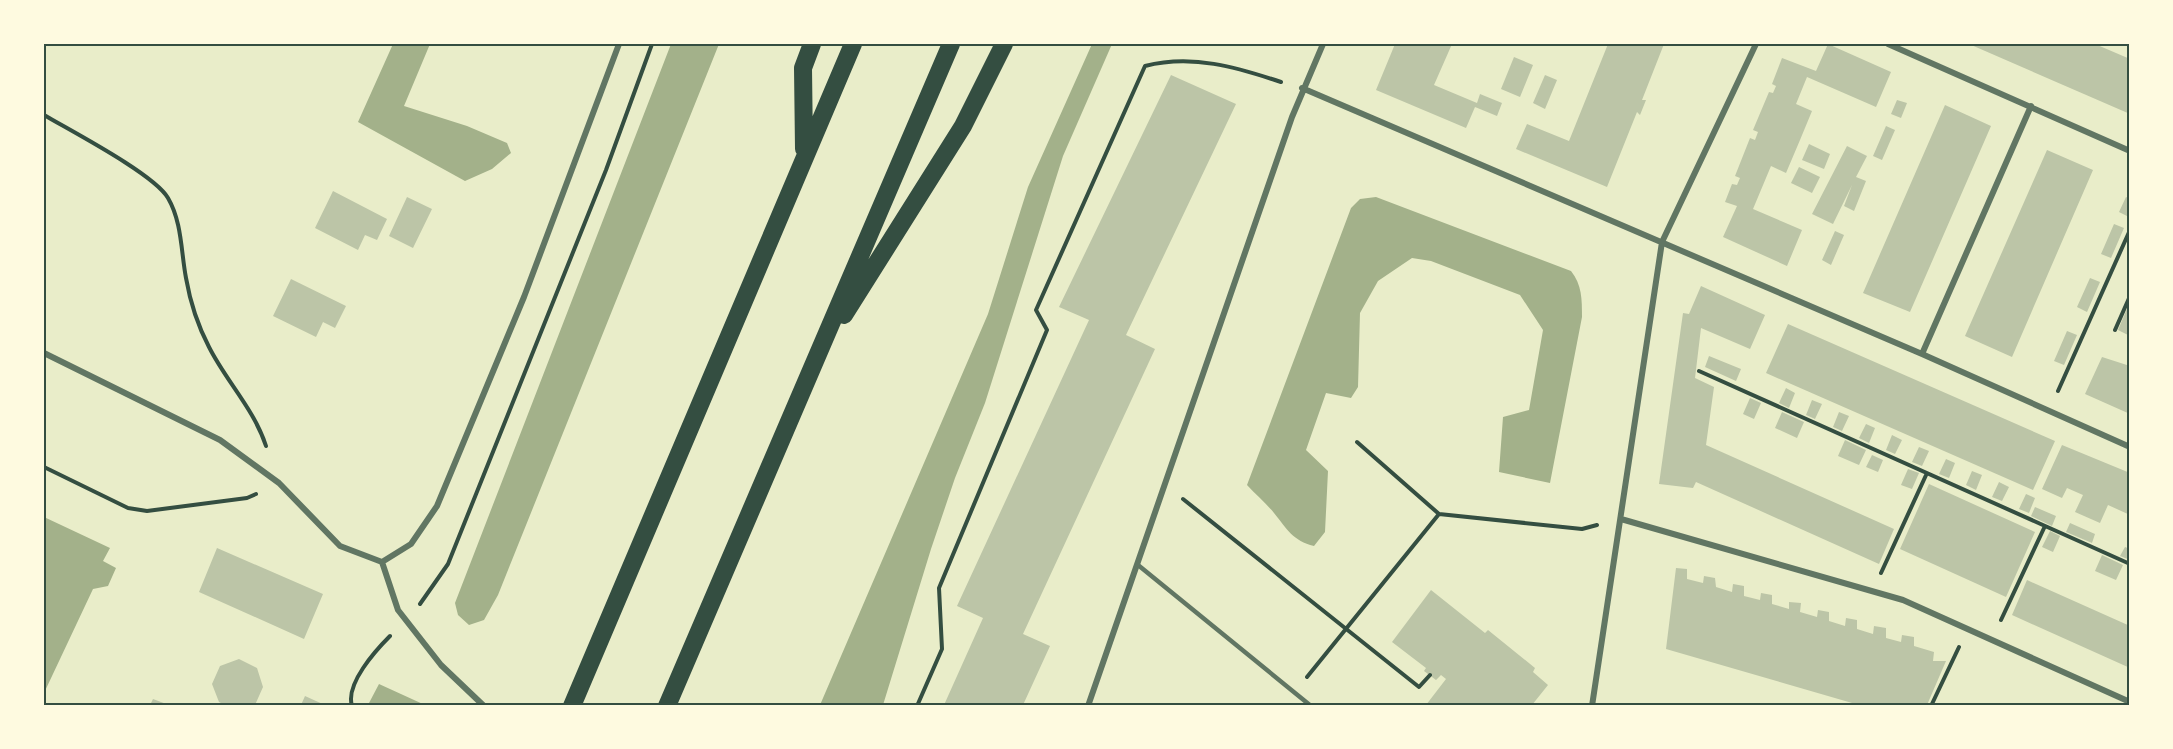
<svg xmlns="http://www.w3.org/2000/svg" width="2173" height="749" font-family="Commissioner,sans-serif">
<style>
.water{fill:#a3b18a}
.building{fill:#bcc5a7}
.lines{fill:none;stroke-linecap:round;stroke-linejoin:round}
.path{stroke:#344e41;stroke-width:4}
.service{stroke:#617663;stroke-width:4.5}
.minor{stroke:#617663;stroke-width:6}
.motorway{stroke:#344e41;stroke-width:18}
.neatline{fill:none;stroke:#344e41;stroke-width:2}
</style>
<rect width="100%" height="100%" fill="#e9edc9"/>
<path class="water" d="M 393,44 L 430,44 L 404,106 L 467,126 L 507,143 L 511,153 L 492,169 L 465,181 L 358,122 Z
M 671,44 L 719,44 L 498,595 L 484,620 L 469,625 L 458,615 L 455,603 Z
M 1092,44 L 1112,44 L 1063,156 L 985,403 L 955,478 L 931,549 L 883,705 L 820,705 L 988,314 L 1028,187 Z
M 1376,197 L 1571,271 C 1582,285 1582,299 1582,317 L 1550,483 L 1499,472 L 1503,417 L 1529,410 L 1543,330 L 1520,295 L 1431,261 L 1412,258 L 1378,281 L 1360,313 L 1358,387 L 1351,398 L 1326,393 L 1306,450 L 1328,471 L 1325,532 L 1314,546 C 1293,541 1287,529 1274,513 C 1266,503 1256,495 1247,485 L 1351,208 L 1360,199 Z
M 44,517 L 110,548 L 103,561 L 116,568 L 108,586 L 93,589 L 44,693 Z
M 379,684 L 425,705 L 375,705 L 369,703 Z"/>
<path class="building" d="M 1395,44 L 1452,44 L 1434,85 L 1477,103 L 1480,94 L 1502,103 L 1497,116 L 1475,107 L 1466,128 L 1376,90 Z
M 1608,44 L 1664,44 L 1642,100 L 1646,100 L 1640,115 L 1637,112 L 1607,187 L 1516,149 L 1527,124 L 1569,141 Z
M 1828,44 L 1891,72 L 1876,107 L 1807,77 L 1796,104 L 1812,111 L 1800,140 L 1786,173 L 1771,166 L 1753,209 L 1802,230 L 1787,266 L 1723,237 L 1737,206 L 1725,202 L 1732,184 L 1737,185 L 1740,178 L 1735,176 L 1750,138 L 1755,140 L 1758,132 L 1753,130 L 1769,92 L 1773,93 L 1776,86 L 1772,84 L 1782,58 L 1816,71 Z
M 1969,44 L 2095,44 L 2130,59 L 2130,114 Z
M 1514,57 L 1533,65 L 1520,97 L 1501,89 Z
M 1171,75 L 1236,104 L 1126,335 L 1155,349 L 1023,634 L 1050,646 L 1023,705 L 944,705 L 983,618 L 957,606 L 1089,320 L 1059,307 Z
M 1545,75 L 1557,80 L 1545,109 L 1533,103 Z
M 1897,100 L 1907,103 L 1901,118 L 1891,114 Z
M 1945,105 L 1991,126 L 1910,312 L 1863,293 Z
M 1886,126 L 1895,130 L 1882,160 L 1873,156 Z
M 1809,144 L 1830,154 L 1824,169 L 1802,160 Z
M 1847,146 L 1867,156 L 1856,177 L 1866,181 L 1854,211 L 1844,206 L 1852,185 L 1833,224 L 1812,214 Z
M 2047,150 L 2093,170 L 2012,357 L 1965,336 Z
M 1799,167 L 1820,177 L 1812,193 L 1791,183 Z
M 333,191 L 387,219 L 377,240 L 365,235 L 358,250 L 315,228 Z
M 407,197 L 432,209 L 413,248 L 389,236 Z
M 2126,197 L 2130,199 L 2129,217 L 2119,212 Z
M 2114,224 L 2124,228 L 2111,258 L 2101,254 Z
M 1835,231 L 1844,235 L 1831,265 L 1822,260 Z
M 2090,278 L 2100,282 L 2087,312 L 2077,307 Z
M 291,279 L 346,306 L 335,328 L 323,322 L 316,337 L 273,316 Z
M 1701,286 L 1765,315 L 1750,349 L 1701,328 L 1695,378 L 1714,387 L 1706,445 L 1894,529 L 1879,564 L 1696,482 L 1693,488 L 1659,484 L 1683,313 L 1689,314 Z
M 2129,304 L 2130,331 L 2128,335 L 2118,330 Z
M 1788,324 L 2055,441 L 2033,490 L 1766,373 Z
M 2067,331 L 2077,335 L 2064,365 L 2054,361 Z
M 1709,356 L 1741,369 L 1736,381 L 1705,367 Z
M 2102,357 L 2130,366 L 2130,414 L 2085,394 Z
M 1786,388 L 1795,393 L 1789,408 L 1779,403 Z
M 1750,398 L 1761,403 L 1754,419 L 1743,414 Z
M 1812,400 L 1822,404 L 1815,419 L 1806,415 Z
M 1782,412 L 1804,422 L 1797,438 L 1775,428 Z
M 1839,412 L 1849,416 L 1842,431 L 1833,427 Z
M 1866,424 L 1875,428 L 1869,443 L 1859,438 Z
M 1892,435 L 1902,440 L 1895,454 L 1886,450 Z
M 1845,440 L 1866,450 L 1859,465 L 1838,456 Z
M 2062,445 L 2130,473 L 2130,515 L 2108,505 L 2100,523 L 2075,512 L 2083,495 L 2067,488 L 2062,498 L 2042,489 Z
M 1919,447 L 1929,451 L 1922,466 L 1912,462 Z
M 1872,455 L 1883,460 L 1878,472 L 1866,467 Z
M 1946,459 L 1955,463 L 1949,478 L 1939,474 Z
M 1908,469 L 1919,473 L 1912,489 L 1901,485 Z
M 1972,471 L 1982,475 L 1976,490 L 1966,485 Z
M 1999,482 L 2009,487 L 2002,501 L 1992,497 Z
M 1929,484 L 2035,532 L 2006,597 L 1900,549 Z
M 2026,494 L 2035,498 L 2029,513 L 2019,509 Z
M 2035,507 L 2056,516 L 2052,526 L 2031,516 Z
M 2070,523 L 2095,534 L 2092,543 L 2066,532 Z
M 2050,531 L 2060,536 L 2053,552 L 2042,547 Z
M 2125,547 L 2130,549 L 2130,560 L 2120,556 Z
M 217,548 L 323,594 L 304,639 L 199,592 Z
M 2102,555 L 2123,565 L 2116,580 L 2095,571 Z
M 1676,568 L 1687,569 L 1687,579 L 1703,583 L 1704,576 L 1715,578 L 1716,587 L 1732,592 L 1733,584 L 1744,586 L 1744,596 L 1760,600 L 1761,593 L 1772,595 L 1772,604 L 1789,609 L 1789,602 L 1801,603 L 1800,612 L 1817,617 L 1818,610 L 1829,612 L 1829,621 L 1845,626 L 1846,618 L 1857,620 L 1857,629 L 1873,634 L 1874,626 L 1886,628 L 1886,638 L 1901,642 L 1902,635 L 1914,637 L 1914,646 L 1934,652 L 1933,661 L 1946,661 L 1927,705 L 1859,705 L 1666,649 Z
M 2027,580 L 2130,626 L 2130,668 L 2012,615 Z
M 1431,590 L 1485,633 L 1488,630 L 1535,668 L 1533,672 L 1548,685 L 1532,705 L 1426,705 L 1446,679 L 1441,675 L 1436,680 L 1424,671 L 1426,668 L 1392,642 Z
M 239,659 L 257,668 L 263,687 L 255,705 L 225,705 L 219,702 L 212,684 L 220,666 Z
M 305,696 L 316,701 L 325,705 L 301,705 Z
M 153,699 L 169,705 L 150,705 Z"/>
<g class="lines">
<path class="path" d="M 44,115 C 71,131 154,174 168,198 C 182,222 181,252 186,278 C 190,301 198,326 209,347 C 226,381 254,409 266,446
M 2115,330 L 2130,296
M 1699,371 L 2130,564
M 2058,391 L 2130,230
M 1357,442 L 1439,514 L 1582,529 L 1597,525
M 44,467 L 128,508 L 147,511 L 247,498 L 256,494
M 1183,499 L 1419,687 L 1430,675
M 1881,573 L 1927,473
M 420,604 L 448,564 L 606,170 L 652,44
M 2001,620 L 2045,526
M 1307,677 L 1439,514
M 352,706 C 345,684 376,650 390,636
M 917,706 L 942,649 L 939,588 L 1047,330 L 1036,310 L 1145,66 C 1192,54 1236,67 1281,82
M 1931,706 L 1959,647"/>
<path class="service" d="M 1138,565 L 1311,706"/>
<path class="minor" d="M 1888,44 L 2130,151
M 1302,88 L 1922,354 L 2130,447
M 44,353 L 220,440 L 279,483 L 340,546 L 382,562
M 1922,354 L 2031,106
M 1621,519 L 1903,600 L 2130,702
M 382,562 L 411,544 L 437,506 L 524,297 L 619,44
M 382,562 L 398,610 L 441,665 L 484,706
M 1088,706 L 1292,117 L 1323,44
M 1592,706 L 1662,242 L 1756,44"/>
<path class="motorway" d="M 804,149 L 803,68 L 812,44
M 844,315 L 963,126 L 1004,44
M 572,706 L 853,44
M 667,706 L 951,44"/>
</g>
<rect width="2173" height="749" fill="none" stroke="#fefae0" stroke-width="90"/>
<rect x="45" y="45" width="2083" height="659" class="neatline"/>
</svg>
